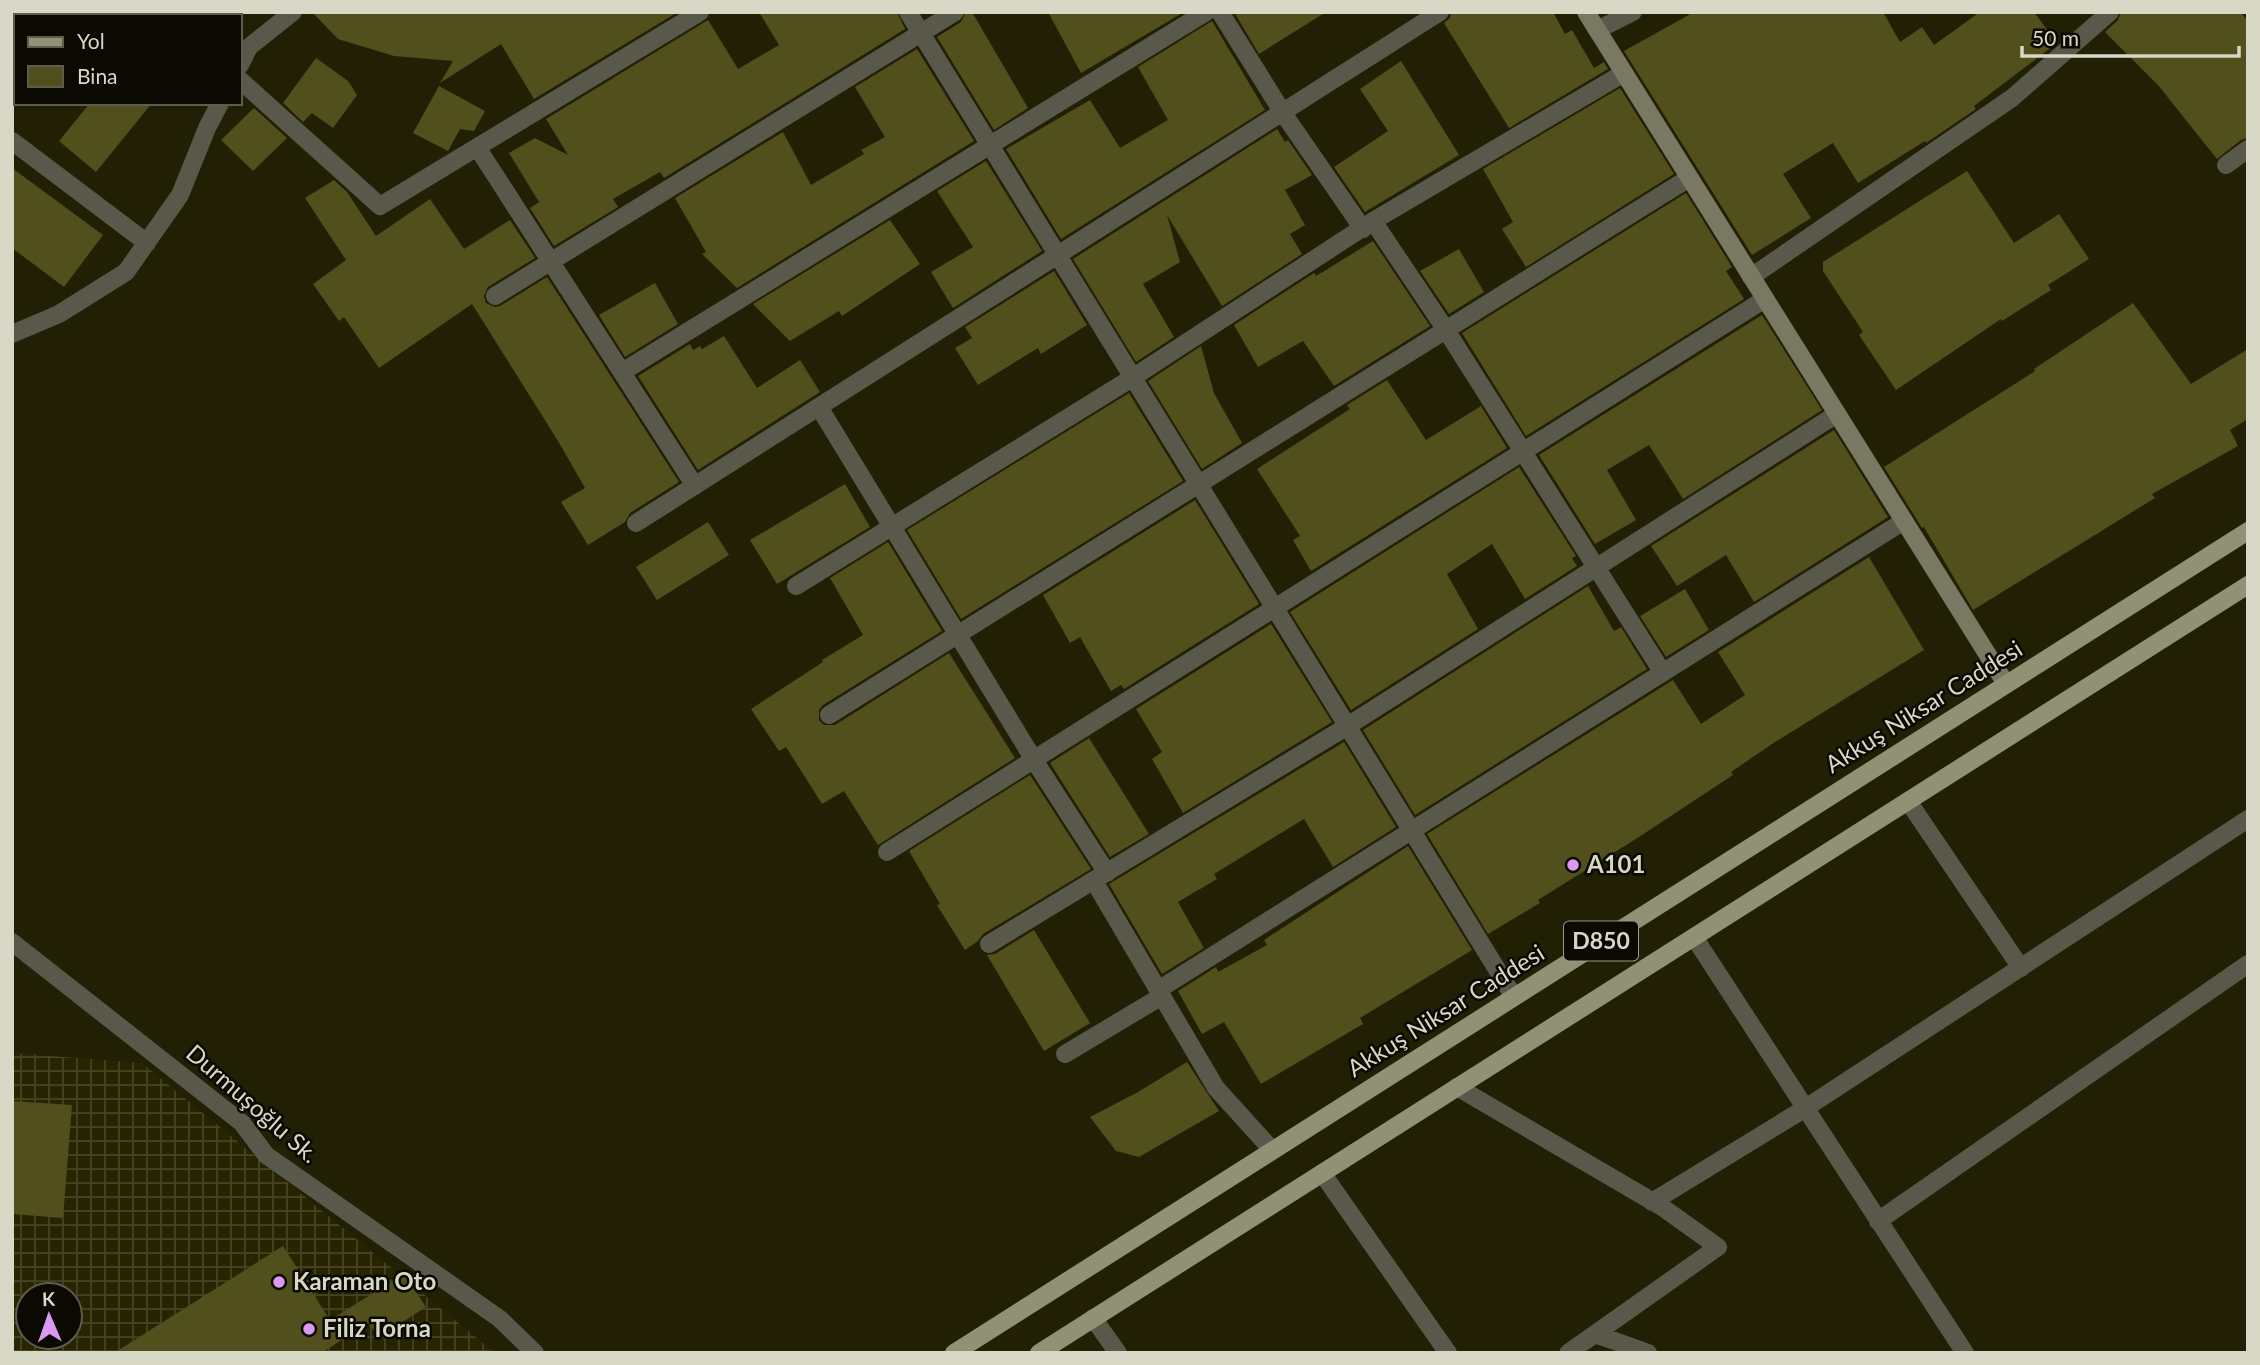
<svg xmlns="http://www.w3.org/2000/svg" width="2260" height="1365" font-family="Lato,sans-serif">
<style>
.industrial{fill:url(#industrial-grid);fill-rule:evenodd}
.building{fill:#514f1b}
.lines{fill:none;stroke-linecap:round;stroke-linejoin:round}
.street{stroke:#58584b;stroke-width:18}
.secondary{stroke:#787863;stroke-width:18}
.primary{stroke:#919176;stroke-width:18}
.poi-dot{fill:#dc99f4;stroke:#0a0902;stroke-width:2.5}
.labels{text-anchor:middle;stroke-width:5;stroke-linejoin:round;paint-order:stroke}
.shield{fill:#0a0902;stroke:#9a9a8c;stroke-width:2}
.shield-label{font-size:23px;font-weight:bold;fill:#d8d8c7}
.street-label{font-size:24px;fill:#d8d8c7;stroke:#0a0902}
.poi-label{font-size:24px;font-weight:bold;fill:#d8d8c7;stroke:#0a0902;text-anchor:start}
</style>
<defs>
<pattern id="industrial-grid" width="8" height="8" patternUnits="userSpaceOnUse" patternTransform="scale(1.75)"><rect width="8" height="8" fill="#272500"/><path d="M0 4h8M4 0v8" fill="none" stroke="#464424"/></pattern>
</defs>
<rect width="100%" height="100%" fill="#212004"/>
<path class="industrial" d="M 12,1053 L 142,1063 L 495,1353 L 12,1353 ZM 28,1295 L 70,1295 L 70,1337 L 28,1337 Z"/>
<path class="building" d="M 312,12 L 678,12 L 534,99 L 501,44 L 440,83 L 453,61 L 394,56 L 338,39 Z
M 759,12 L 897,12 L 905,29 L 664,178 L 660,172 L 613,199 L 618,207 L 554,246 L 530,208 L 539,202 L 509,153 L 535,138 L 568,155 L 546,119 L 708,20 L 738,69 L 779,45 Z
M 966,12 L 972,12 L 1028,108 L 994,130 L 937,37 L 961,22 Z
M 1048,12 L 1184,12 L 1081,73 Z
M 1234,12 L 1326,12 L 1259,54 Z
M 1451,12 L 1553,12 L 1565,34 L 1572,30 L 1594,68 L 1604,62 L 1608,69 L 1509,128 L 1444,23 L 1450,18 Z
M 1694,12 L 1883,12 L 1900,42 L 1922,27 L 1934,45 L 1980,12 L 2034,12 L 2057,43 L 1974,106 L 1976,109 L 1926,143 L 1925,141 L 1858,183 L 1833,143 L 1783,174 L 1811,218 L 1752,255 L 1624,51 Z
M 2121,12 L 2240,12 L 2248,21 L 2248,138 L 2241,140 L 2217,159 L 2158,85 L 2105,32 L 2118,20 Z
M 1212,21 L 1265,110 L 1061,239 L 1006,149 L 1090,100 L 1120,148 L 1168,120 L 1138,67 Z
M 917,49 L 974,141 L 737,288 L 702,254 L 706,252 L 675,198 L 783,132 L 811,185 L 864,154 L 861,150 L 885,137 L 855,87 Z
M 316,58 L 348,81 L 357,95 L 333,128 L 312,113 L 303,122 L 283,103 Z
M 1401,61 L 1459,155 L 1365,212 L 1334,167 L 1388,131 L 1360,89 Z
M 439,86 L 485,111 L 474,131 L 460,129 L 448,151 L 413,133 Z
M 1620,88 L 1674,174 L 1526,267 L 1502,229 L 1513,222 L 1483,169 Z
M 90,103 L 152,103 L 96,172 L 59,141 Z
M 254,108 L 287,138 L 253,171 L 221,140 Z
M 1277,129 L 1285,142 L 1288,140 L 1312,175 L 1285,190 L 1305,225 L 1290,234 L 1302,254 L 1222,306 L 1167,215 L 1180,262 L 1143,284 L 1174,337 L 1136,362 L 1073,259 Z
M 986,161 L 1042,251 L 953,308 L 931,272 L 973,247 L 937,191 Z
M 12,168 L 103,235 L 64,287 L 12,248 Z
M 1967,171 L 2014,243 L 2059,214 L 2089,259 L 2048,285 L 2051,290 L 2002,321 L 2001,319 L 1896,390 L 1859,335 L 1863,332 L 1823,271 L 1823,262 Z
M 334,180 L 347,192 L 376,236 L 430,199 L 464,249 L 510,220 L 535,258 L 488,287 L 484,296 L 486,303 L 495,307 L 500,306 L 547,277 L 679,482 L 630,513 L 625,522 L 588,545 L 561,502 L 585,488 L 558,441 L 472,304 L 379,368 L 344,317 L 339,321 L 313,284 L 346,260 L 305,198 Z
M 1686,193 L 1732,267 L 1726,271 L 1744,299 L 1526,436 L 1462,333 Z
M 890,220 L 920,264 L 842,316 L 839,311 L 790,341 L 753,304 Z
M 1373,241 L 1430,326 L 1334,386 L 1303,341 L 1258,367 L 1234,325 L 1314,273 L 1316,276 Z
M 1459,249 L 1484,292 L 1449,314 L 1420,271 Z
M 1054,271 L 1087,325 L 1041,354 L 1038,348 L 978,385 L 955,348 L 972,338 L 965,327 Z
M 655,283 L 678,324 L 625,357 L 599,315 Z
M 2133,303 L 2191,384 L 2248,349 L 2248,419 L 2230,430 L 2238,446 L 2152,494 L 2155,498 L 1973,610 L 1924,527 L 1922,528 L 1884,467 L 2035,371 L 2034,369 Z
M 1762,315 L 1822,410 L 1683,499 L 1649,445 L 1607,470 L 1636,520 L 1595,544 L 1539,455 Z
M 724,336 L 757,388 L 800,360 L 820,392 L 698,470 L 638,376 L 690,344 L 693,350 L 700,346 L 702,349 Z
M 1201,346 L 1214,393 L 1242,443 L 1202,469 L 1148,381 Z
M 1387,380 L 1426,440 L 1481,406 L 1507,448 L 1311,571 L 1293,540 L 1300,536 L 1257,469 L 1350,409 L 1347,405 Z
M 1129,393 L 1183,481 L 961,619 L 907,530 Z
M 1834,430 L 1888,517 L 1754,602 L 1726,555 L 1677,586 L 1651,546 Z
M 1519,467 L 1576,556 L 1572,558 L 1577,566 L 1525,599 L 1492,544 L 1447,574 L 1478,629 L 1351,710 L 1290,612 Z
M 845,484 L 870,527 L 777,584 L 750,540 Z
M 1195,500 L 1259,604 L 1124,689 L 1121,685 L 1111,691 L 1080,637 L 1070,643 L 1043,595 Z
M 708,522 L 729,555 L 657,600 L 636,567 Z
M 888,542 L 942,631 L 823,705 L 819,710 L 819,720 L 824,725 L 835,725 L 949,653 L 1015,758 L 878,845 L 844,791 L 822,804 L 786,747 L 779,751 L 751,709 L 823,662 L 822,660 L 863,635 L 830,578 Z
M 1869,557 L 1924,650 L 1775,742 L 1731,772 L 1733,775 L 1639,837 L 1538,900 L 1540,903 L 1488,934 L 1427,834 L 1673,680 L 1701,724 L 1745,695 L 1718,652 Z
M 1588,586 L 1614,631 L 1621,627 L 1647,669 L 1415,815 L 1363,730 Z
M 1685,589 L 1709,630 L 1666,657 L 1640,616 Z
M 1271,624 L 1332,722 L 1183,813 L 1152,759 L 1162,752 L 1136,709 Z
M 1089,738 L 1149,834 L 1110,857 L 1050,763 Z
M 1344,742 L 1396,827 L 1333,867 L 1304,819 L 1214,874 L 1217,879 L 1178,902 L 1204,948 L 1162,974 L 1109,884 Z
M 1030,775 L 1091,869 L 983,934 L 978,941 L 965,950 L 937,905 L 940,904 L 909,851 Z
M 1408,846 L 1472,950 L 1360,1018 L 1363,1024 L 1261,1084 L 1224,1022 L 1202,1034 L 1178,991 L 1216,967 L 1218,972 L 1267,945 L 1264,940 Z
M 1034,930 L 1090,1023 L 1044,1051 L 987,955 L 995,954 Z
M 1187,1062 L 1219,1111 L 1139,1157 L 1116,1151 L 1090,1117 L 1138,1092 Z
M 12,1101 L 72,1105 L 63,1218 L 12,1214 Z
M 283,1246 L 330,1320 L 404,1274 L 426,1307 L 378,1338 L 369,1323 L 321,1353 L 114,1353 Z"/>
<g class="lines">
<path class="street" d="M 160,12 L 164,16
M 908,12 L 1514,997
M 1220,12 L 1283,113 L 1363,229
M 1597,30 L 1633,12
M 240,65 L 249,47 L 293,12
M 240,80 L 380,206 L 700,12
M 12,141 L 147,243
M 477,147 L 695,486
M 2226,165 L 2248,149
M 1373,221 L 1446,330 L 1663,673
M 1751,277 L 2012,98 L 2110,12
M 495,296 L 955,12
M 12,334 L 59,314 L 126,272 L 180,195 L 207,128 L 220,103
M 622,372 L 1206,12
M 819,407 L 1034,760 L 1107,873
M 636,523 L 1440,12
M 796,586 L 1132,378 L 1373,221 L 1624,73
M 829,715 L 1689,178
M 1908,801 L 2021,968
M 887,852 L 1765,299
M 1094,881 L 1216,1088 L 1272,1150
M 1694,937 L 1965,1353
M 12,942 L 242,1123 L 266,1155 L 500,1319 L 535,1353
M 989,944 L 1346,727 L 1837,414
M 1158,990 L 1904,521
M 1065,1054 L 1162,996
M 1457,1087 L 1662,1207 L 1718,1247 L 1568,1353
M 1322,1173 L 1448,1353
M 1652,1202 L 1804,1109 L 2248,819
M 1878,1221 L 2248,964
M 1093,1318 L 1118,1353
M 1595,1334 L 1648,1353"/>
<path class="secondary" d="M 1586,12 L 2006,684"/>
<path class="primary" d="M 954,1353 L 2248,531
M 1039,1353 L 2248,585"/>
</g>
<g class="poi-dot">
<circle cx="1573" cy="865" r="7"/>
<circle cx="279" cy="1282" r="7"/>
<circle cx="309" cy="1329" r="7"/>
</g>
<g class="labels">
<rect class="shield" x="1564" y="921.5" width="74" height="39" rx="5"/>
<g class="shield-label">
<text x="1601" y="949">D850</text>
</g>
<g class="street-label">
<text transform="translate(1924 707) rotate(-32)" y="8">Akkuş Niksar Caddesi</text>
<text transform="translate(1446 1011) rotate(-32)" y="8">Akkuş Niksar Caddesi</text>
<text transform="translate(252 1104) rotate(41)" y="8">Durmuşoğlu Sk.</text>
</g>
<g class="poi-label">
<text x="1587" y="873">A101</text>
<text x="293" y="1290">Karaman Oto</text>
<text x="323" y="1337">Filiz Torna</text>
</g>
</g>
<rect width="2260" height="1365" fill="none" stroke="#d8d8c7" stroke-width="28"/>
<rect x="14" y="14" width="228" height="91" fill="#0a0902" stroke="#5c5c51" stroke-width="2"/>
<rect x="28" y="37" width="35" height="10" fill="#919176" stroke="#5c5c51" stroke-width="2"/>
<text x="77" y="49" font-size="21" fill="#d8d8c7">Yol</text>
<rect x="28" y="66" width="35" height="21" fill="#514f1b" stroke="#5c5c51" stroke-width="2"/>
<text x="77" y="84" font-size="21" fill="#d8d8c7">Bina</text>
<g transform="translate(49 1316) rotate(358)"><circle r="33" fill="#0a0902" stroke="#5c5c51" stroke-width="2"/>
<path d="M0-5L12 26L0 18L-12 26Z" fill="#dc99f4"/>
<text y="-10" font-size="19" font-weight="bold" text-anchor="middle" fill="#d8d8c7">K</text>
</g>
<path d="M2022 46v10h217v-10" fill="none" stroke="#d8d8c7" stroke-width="3.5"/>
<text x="2032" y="46" font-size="21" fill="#d8d8c7" stroke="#0a0902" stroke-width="5" paint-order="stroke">50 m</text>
</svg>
